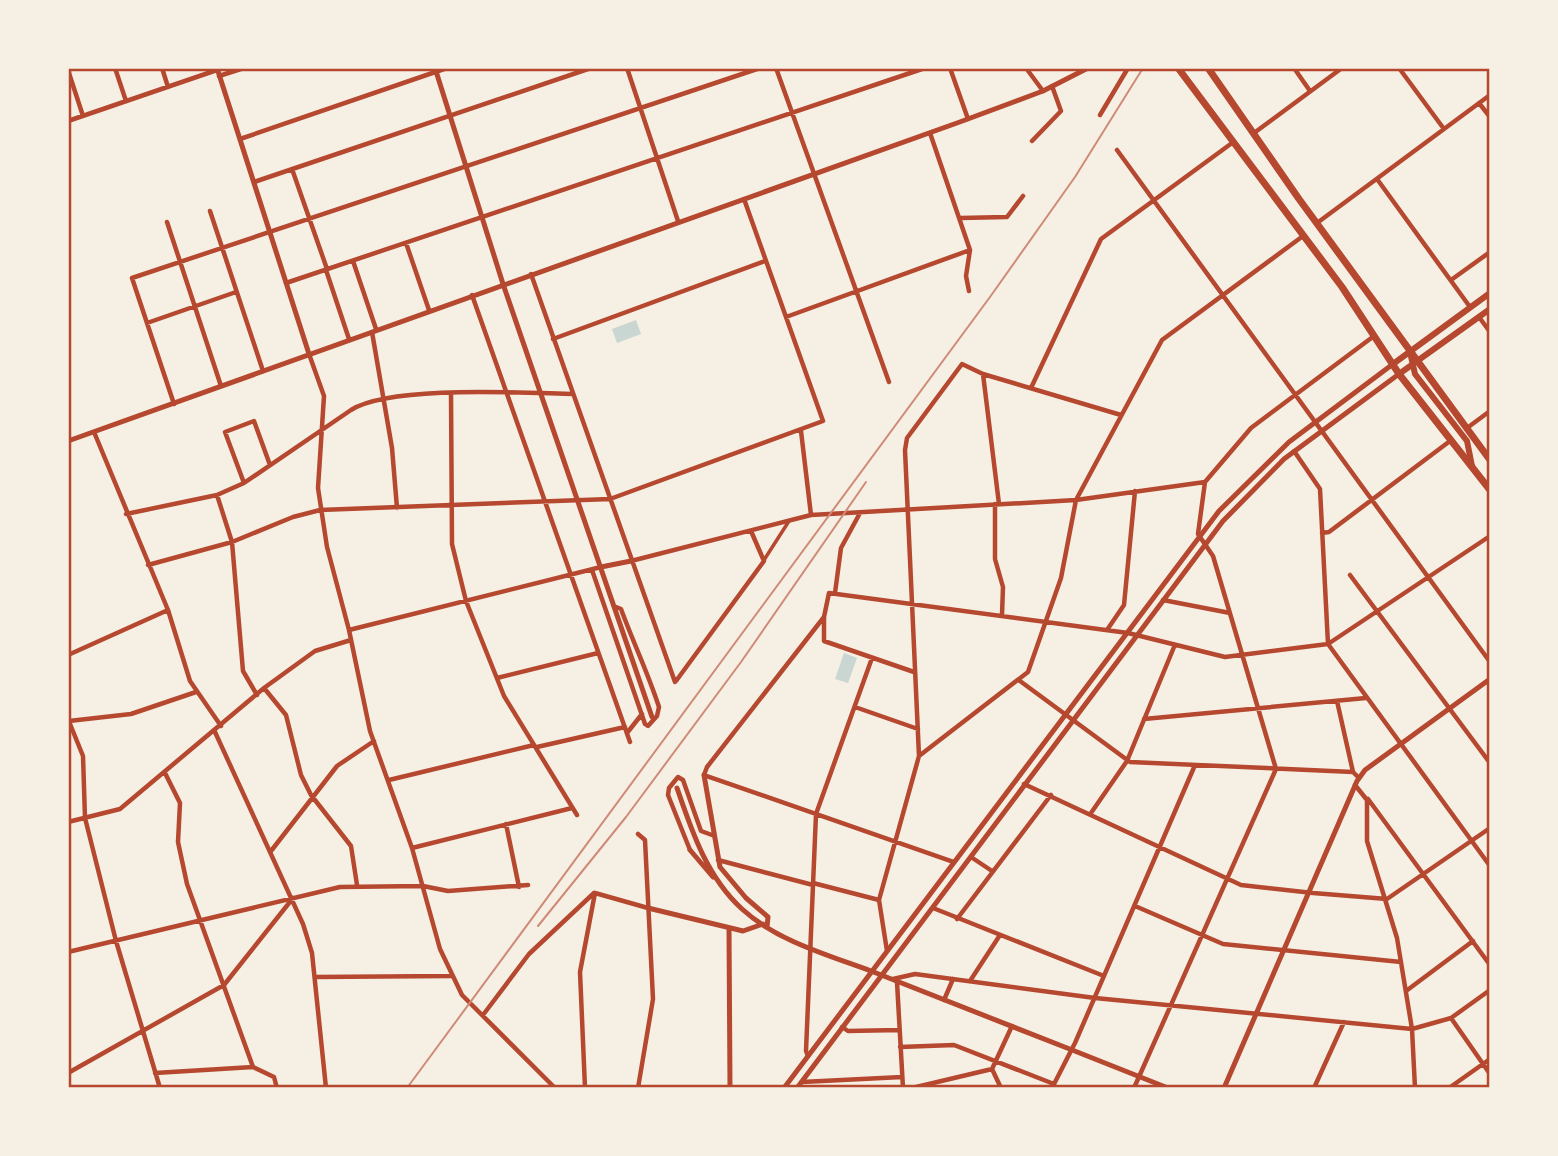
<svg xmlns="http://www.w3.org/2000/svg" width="1558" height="1156" font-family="'Alegreya Sans',sans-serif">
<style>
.water{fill:#c9d6d2}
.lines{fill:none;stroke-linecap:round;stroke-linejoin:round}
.pedestrian{stroke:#b5482f;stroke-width:3.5}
.minor{stroke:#b5482f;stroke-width:4.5}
.tertiary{stroke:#b5482f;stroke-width:5}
.secondary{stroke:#b5482f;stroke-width:6}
.trunk{stroke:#b5482f;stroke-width:7}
.rail{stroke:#cf8b77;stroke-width:2}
.neatline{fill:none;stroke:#b5482f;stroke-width:2.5}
</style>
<rect width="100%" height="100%" fill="#f6efe4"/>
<path class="water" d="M 636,320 L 641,334 L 617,343 L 612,329 Z
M 844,653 L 857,658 L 848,683 L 835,679 Z"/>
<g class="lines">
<path class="pedestrian" d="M 764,560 L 789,521"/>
<path class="minor" d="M 115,68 L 126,101
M 162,68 L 168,87
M 627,68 L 678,221
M 776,68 L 889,382
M 950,68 L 968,119
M 1026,68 L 1043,91
M 1294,68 L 1310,91
M 1399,68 L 1444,129
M 68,70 L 83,116
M 219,76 L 244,68
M 1479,103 L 1490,117
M 1100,115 L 1128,68
M 68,121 L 217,70
M 930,133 L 970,250 L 966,276 L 969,291
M 1254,133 L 1342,68
M 240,139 L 447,68
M 1032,141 L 1061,111 L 1052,86
M 1117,150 L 1490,662
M 292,169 L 327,269
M 1377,179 L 1470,307
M 254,182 L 591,68
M 210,211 L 263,371
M 960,218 L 1007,217 L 1023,196
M 167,222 L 221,386
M 1317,223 L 1490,95
M 406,243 L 429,310
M 353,261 L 376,329
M 326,270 L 349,339
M 531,274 L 675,682
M 1451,280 L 1490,252
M 286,283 L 925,68
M 472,295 L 630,742
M 786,317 L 970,250
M 1479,317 L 1490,332
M 147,323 L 236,292
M 372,332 L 392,448 L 397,508
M 553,339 L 765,261
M 309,354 L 324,396 L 318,488 L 327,547 L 349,630 L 370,731 L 412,848 L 440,949 L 462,995 L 555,1088
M 983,374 L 999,504
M 1031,388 L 1101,239 L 1232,143
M 451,393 L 452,544 L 466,601 L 504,696 L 577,815
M 174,404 L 132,278 L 760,68
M 1467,428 L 1490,411
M 801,431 L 811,515
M 94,432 L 168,610 L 190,681 L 221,726
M 1294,451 L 1320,489 L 1328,644 L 1490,866
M 244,483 L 225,432 L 254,421 L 270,465
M 217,495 L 232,542 L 243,671 L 257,695
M 995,504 L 995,559 L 1003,587 L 1002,615
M 126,514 L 217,495 L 244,483 L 351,410 C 391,385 523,393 573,394
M 1322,533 L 1329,532 L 1450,441
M 631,561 L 811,515 L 1076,500 L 1205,482 L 1251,428 L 1374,336
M 148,565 L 232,542 L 293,517 L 320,510 L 610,499 L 823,421 L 744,199
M 592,570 L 645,724 L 648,726 L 657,716 L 659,707 C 648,673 633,642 621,609 L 616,607
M 1350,575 L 1490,763
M 835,593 L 841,548 L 860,513
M 1163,600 L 1230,613
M 824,617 L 707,767 L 704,775 L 954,862
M 349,630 L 601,567
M 1107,630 L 1124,605 L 1135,491
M 68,655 L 168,610
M 914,672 L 824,641 L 824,617 L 829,593 L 1128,633 L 1225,657 L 1328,644 L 1490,536
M 497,678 L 598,653
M 676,681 L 764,561 L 751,531
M 1020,681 L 1130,762 L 1353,772
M 264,688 L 286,715 L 301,775 L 311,795 L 351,846 L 357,885
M 1337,701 L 1353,772 L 1359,778
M 855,707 L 918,729
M 68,719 L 83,756 L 85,818 L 116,941 L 160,1088
M 1144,719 L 1366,698
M 69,721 L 131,714 L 196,692
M 215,732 L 303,924 L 312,953 L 326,1088
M 627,733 L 642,714
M 537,747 L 625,727
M 919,756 L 1028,672 L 1061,578 L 1076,500 L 1162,340 L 1303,236
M 165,773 L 180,803 L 178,842 L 187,884 L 253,1067
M 389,780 L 534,745
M 1024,784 L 1241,885 L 1313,893 L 1387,899 L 1490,828
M 1355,785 L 1367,800 L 1367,841 L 1397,938 L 1412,1029 L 1415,1088
M 1368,799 L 1490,965
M 1091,813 L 1127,761 L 1174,647
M 68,822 L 120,809 L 264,688 L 315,651 L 351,640
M 506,824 L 519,887
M 412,848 L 572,808
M 690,850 L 668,795 L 669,788 L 678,777 L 683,780 L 701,831 L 712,835
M 271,851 L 337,766 L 374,741
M 971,857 L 992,871
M 718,860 L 813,885
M 813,883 L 879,900
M 595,893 L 648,908
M 1135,906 L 1223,944 L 1401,962
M 933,908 L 1104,976
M 957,919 L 1051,795
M 887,951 L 879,900 L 919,756 L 905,450 L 907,438 L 962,364 L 983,374 L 1121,415
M 68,952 L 340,887 L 423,886 L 448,891 L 528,885
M 315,977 L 451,976
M 893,979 L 915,974 L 1095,998 L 1412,1029 L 1451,1018 L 1490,990
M 970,981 L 1000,935
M 897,982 L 903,1088
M 1406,991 L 1473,941
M 944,1000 L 953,979
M 483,1015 L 529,954 L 594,893
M 1451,1018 L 1490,1074
M 842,1027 L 848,1031 L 899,1030
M 900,1047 L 954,1045 L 1054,1084
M 808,1056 L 806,1051 L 816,814 L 872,658
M 992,1069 L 1001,1088
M 68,1073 L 224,985 L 293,898
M 155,1073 L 253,1067 L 274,1077 L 277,1088
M 802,1082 L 902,1077
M 585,1088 L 580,972 L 595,893
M 638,1088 L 653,999 L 645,840 L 638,834
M 912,1088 L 992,1069 L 1012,1026
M 1052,1088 L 1075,1043 L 1195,765
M 1134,1088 L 1276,769 L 1213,556 L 1198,534 L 1205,482
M 1314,1088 L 1344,1022
M 1449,1088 L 1490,1059"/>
<path class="tertiary" d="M 217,68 L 309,354
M 435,68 L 503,284 L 652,717
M 68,441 L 957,123 L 1043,91 L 1088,68
M 601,567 L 631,561
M 704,775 L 720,867 L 746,898 L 768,917 L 767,927
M 677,788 C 692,832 707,877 742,909 C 777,941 828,955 871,971 C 970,1009 1069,1049 1168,1088
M 690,850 L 713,877
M 648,908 L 743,931 L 763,924
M 729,928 L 730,1088
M 784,1088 L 1219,511 L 1289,442 L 1393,364
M 797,1088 L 1223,521 L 1284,459 L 1399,374
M 1224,1088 L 1357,781 L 1365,770 L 1490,679"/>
<path class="secondary" d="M 1410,352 L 1415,374 L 1467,441 L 1472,466
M 1393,364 L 1490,293
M 1399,374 L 1490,309"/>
<path class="trunk" d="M 1178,68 L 1342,287 L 1399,374 L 1490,490
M 1208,68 L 1299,199 L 1490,460"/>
<path class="rail" d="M 538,926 L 626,817 L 741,662 L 866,482
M 407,1088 L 990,297 L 1075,177 L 1143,68"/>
</g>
<rect width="1558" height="1156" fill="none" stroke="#f6efe4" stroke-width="140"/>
<rect x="70" y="70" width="1418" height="1016" class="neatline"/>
</svg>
